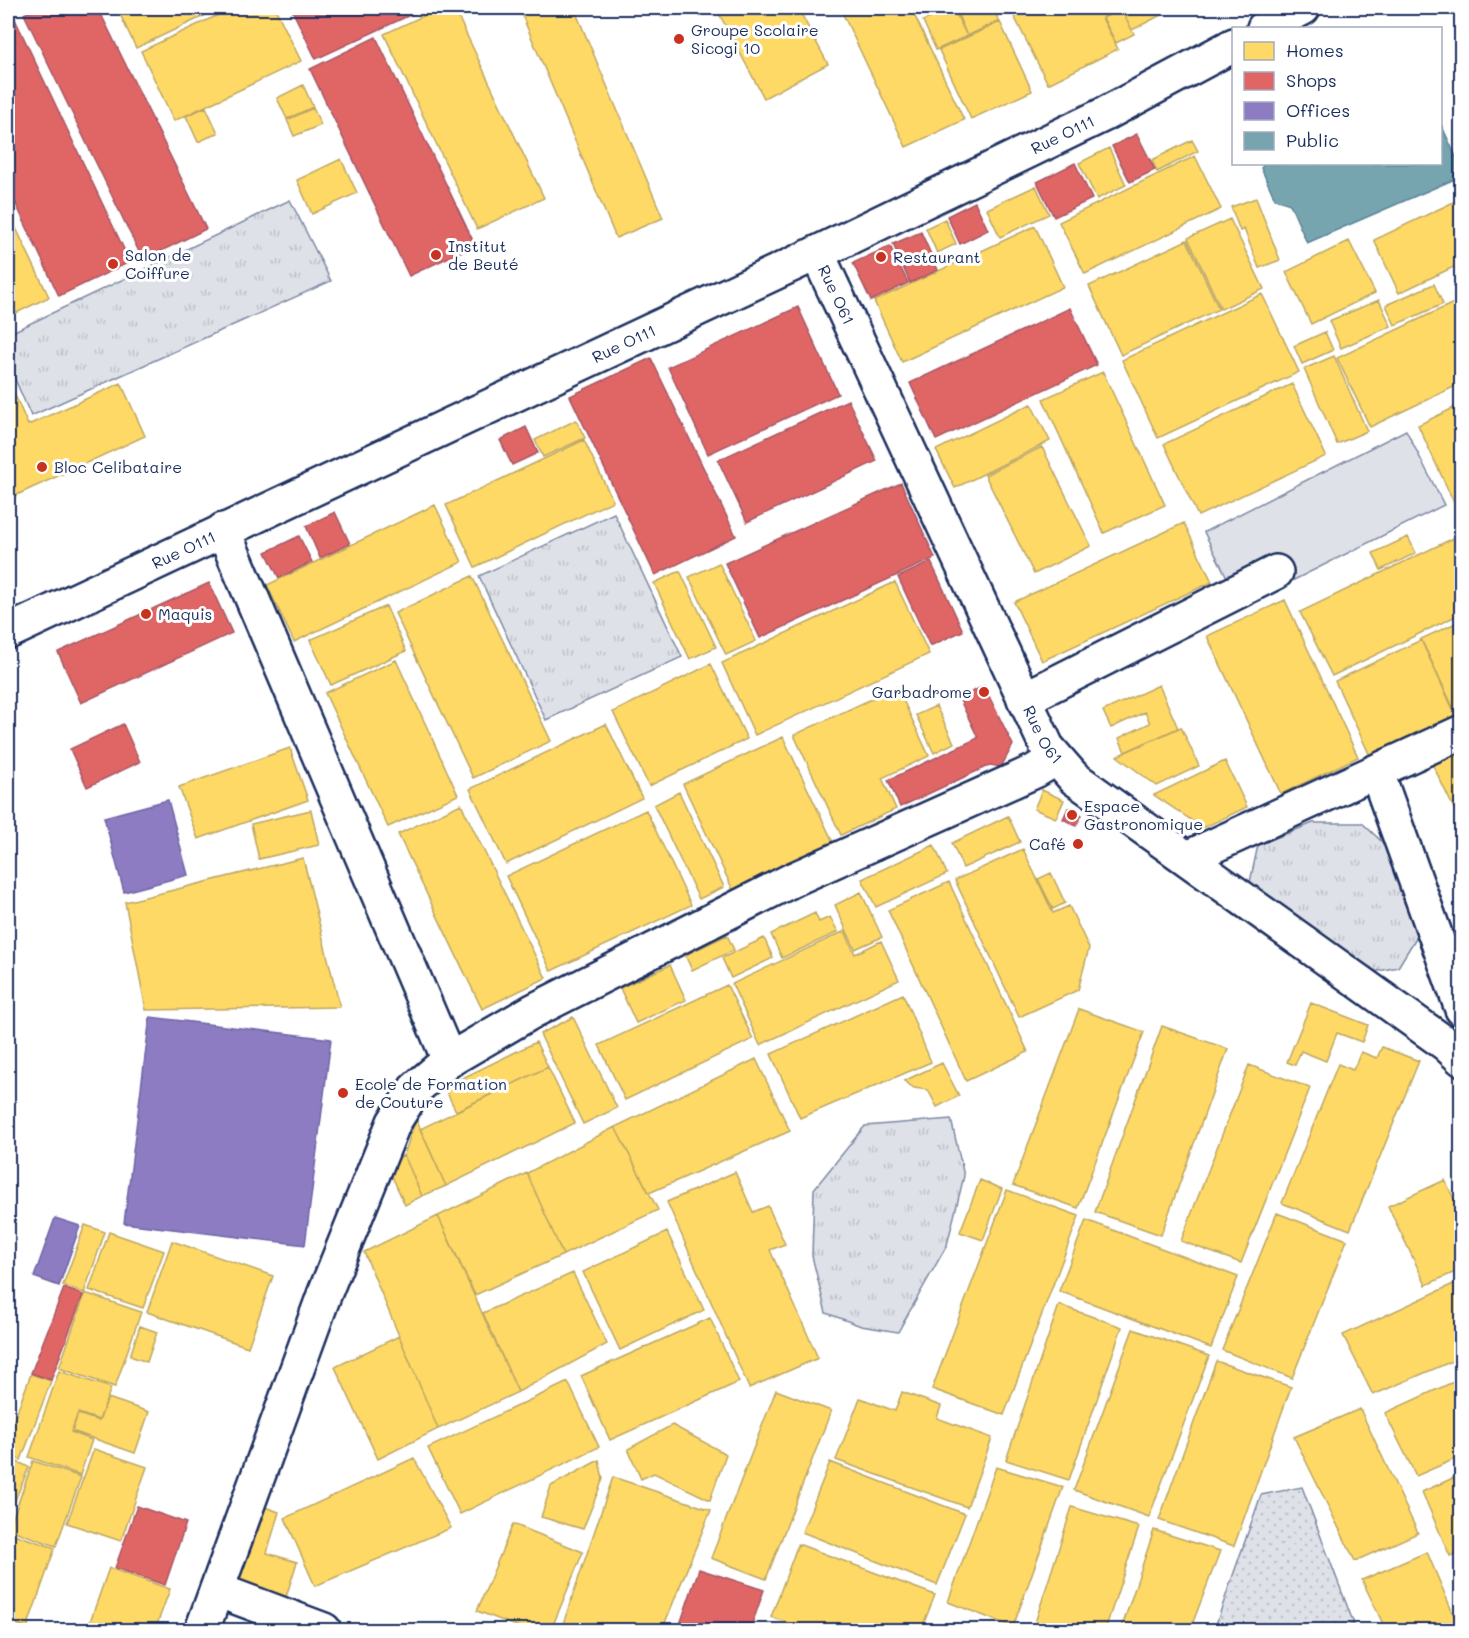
<svg xmlns="http://www.w3.org/2000/svg" width="1469" height="1638" font-family="Mali,sans-serif">
<style>
.grass{fill:url(#grass-tufts);stroke:#7c88a2;stroke-width:1.5}
.park{fill:url(#park-dots);stroke:#7c88a2;stroke-width:1.5}
.pitch{fill:#dee1e7;stroke:#7c88a2;stroke-width:1.5}
.homes{fill:#ffd966;stroke:#bba664;stroke-width:1.5}
.shops{fill:#e06666;stroke:#a55664;stroke-width:1.5}
.offices{fill:#8e7cc3;stroke:#6c65a5;stroke-width:1.5}
.public{fill:#76a5af;stroke:#5b8297;stroke-width:1.5}
.lines{fill:none;stroke-linecap:round;stroke-linejoin:round}
.minor-casing{stroke:#1b2f5e;stroke-width:38}
.minor{stroke:#fff;stroke-width:33}
.poi-dot{fill:#c8321e;stroke:#fff;stroke-width:2}
.labels{text-anchor:middle;stroke-width:6;stroke-linejoin:round;paint-order:stroke}
.poi-label{font-size:16px;fill:#1b2f5e;stroke:#fff;text-anchor:start}
.street-label{font-size:16px;fill:#1b2f5e;stroke:#fff}
</style>
<defs>
<pattern id="grass-tufts" width="24" height="20" patternUnits="userSpaceOnUse" patternTransform="scale(1.5)"><rect width="24" height="20" fill="#dee1e7"/><path d="M3 7l-1-3M5 7V3M7 7l1-3M15 17l-1-3M17 17v-4M19 17l1-3" fill="none" stroke="#bec1c9"/></pattern>
<pattern id="park-dots" width="8" height="8" patternUnits="userSpaceOnUse" patternTransform="scale(1.5)"><rect width="8" height="8" fill="#dee1e7"/><path d="M2 2h.1M6 6h.1" fill="none" stroke="#bec1c9" stroke-width="1.8" stroke-linecap="round"/></pattern>
</defs>
<rect width="100%" height="100%" fill="#fff"/>
<filter id="ink" filterUnits="userSpaceOnUse"><feTurbulence type="fractalNoise" baseFrequency=".0167" numOctaves="2"/><feDisplacementMap in="SourceGraphic" scale="12" xChannelSelector="R" yChannelSelector="G"/><feConvolveMatrix kernelMatrix="1 2 1 2 8 2 1 2 1" color-interpolation-filters="sRGB"/></filter>
<g filter="url(#ink)">
<path class="grass" d="M 290,200 L 331,281 L 31,416 L 8,363 L 8,334 Z
M 614,513 L 682,657 L 546,720 L 479,576 Z
M 1313,823 L 1362,823 L 1395,854 L 1422,928 L 1398,967 L 1369,973 L 1268,911 L 1250,882 L 1258,845 Z
M 951,1119 L 964,1176 L 947,1245 L 898,1332 L 861,1326 L 826,1313 L 812,1256 L 814,1189 L 865,1126 Z"/>
<path class="park" d="M 1302,1487 L 1354,1624 L 1337,1630 L 1214,1630 L 1261,1495 Z"/>
<path class="pitch" d="M 1406,430 L 1444,505 L 1290,582 L 1279,561 L 1231,585 L 1204,532 Z"/>
<path class="homes" d="M 117,8 L 221,8 L 136,48 Z
M 233,8 L 275,8 L 301,61 L 174,121 L 141,51 Z
M 440,8 L 454,8 L 544,198 L 477,229 L 384,34 Z
M 519,8 L 574,8 L 663,218 L 616,238 Z
M 716,8 L 798,8 L 828,64 L 764,98 Z
M 840,8 L 911,8 L 964,120 L 906,147 Z
M 953,8 L 967,36 L 936,50 L 923,21 Z
M 955,8 L 993,8 L 999,21 L 967,36 Z
M 1010,8 L 1119,8 L 1102,18 L 1118,49 L 1048,84 Z
M 1121,8 L 1167,8 L 1169,11 L 1132,30 Z
M 1121,9 L 1134,34 L 1116,43 L 1103,18 Z
M 1000,22 L 1032,91 L 971,119 L 939,50 Z
M 303,85 L 313,107 L 287,119 L 277,98 Z
M 206,107 L 218,133 L 198,142 L 186,116 Z
M 313,108 L 321,125 L 294,136 L 287,120 Z
M 1192,140 L 1198,151 L 1157,172 L 1152,160 Z
M 1109,148 L 1126,185 L 1097,199 L 1079,163 Z
M 1195,156 L 1221,209 L 1085,274 L 1059,222 Z
M 341,159 L 357,193 L 312,214 L 297,180 Z
M 1036,186 L 1049,214 L 1000,237 L 987,209 Z
M 1256,198 L 1280,260 L 1259,268 L 1244,229 L 1240,231 L 1231,207 Z
M 1462,198 L 1462,263 L 1399,293 L 1374,240 Z
M 945,219 L 956,244 L 937,253 L 926,228 Z
M 1230,219 L 1264,289 L 1221,309 L 1188,238 Z
M 15,226 L 49,297 L 8,317 L 8,229 Z
M 1035,226 L 1063,287 L 902,362 L 874,301 Z
M 1187,240 L 1219,309 L 1121,355 L 1089,286 Z
M 1349,241 L 1375,293 L 1311,324 L 1286,272 Z
M 1434,284 L 1443,304 L 1395,325 L 1386,305 Z
M 1262,294 L 1299,372 L 1158,438 L 1122,360 Z
M 1462,299 L 1462,383 L 1370,427 L 1337,358 Z
M 1379,300 L 1391,326 L 1341,348 L 1329,321 Z
M 1325,332 L 1333,350 L 1302,364 L 1294,346 Z
M 1334,356 L 1367,431 L 1337,444 L 1304,369 Z
M 1103,372 L 1165,505 L 1104,533 L 1043,399 Z
M 8,379 L 28,425 L 121,383 L 145,436 L 8,499 Z
M 1292,384 L 1326,456 L 1198,516 L 1164,444 Z
M 1031,404 L 1050,441 L 955,488 L 936,450 Z
M 1462,404 L 1462,520 L 1418,425 Z
M 576,420 L 585,438 L 543,457 L 535,440 Z
M 584,440 L 613,501 L 475,567 L 446,505 Z
M 1042,447 L 1091,546 L 1034,574 L 985,475 Z
M 435,505 L 462,562 L 294,642 L 267,585 Z
M 1184,523 L 1212,582 L 1042,661 L 1014,602 Z
M 1462,534 L 1462,613 L 1332,676 L 1300,612 Z
M 1408,537 L 1416,553 L 1381,570 L 1373,553 Z
M 719,563 L 756,641 L 726,655 L 689,577 Z
M 680,571 L 716,647 L 690,659 L 654,583 Z
M 472,576 L 551,741 L 473,778 L 395,613 Z
M 895,582 L 929,654 L 755,735 L 722,663 Z
M 1285,600 L 1358,757 L 1281,794 L 1207,636 Z
M 386,606 L 406,651 L 331,685 L 310,640 Z
M 1458,622 L 1462,630 L 1460,722 L 1421,639 Z
M 1421,640 L 1458,720 L 1372,760 L 1335,681 Z
M 396,660 L 458,795 L 388,827 L 325,693 Z
M 711,664 L 747,739 L 649,786 L 613,712 Z
M 1159,685 L 1178,728 L 1125,752 L 1119,738 L 1150,723 L 1145,712 L 1111,728 L 1103,711 Z
M 897,687 L 929,756 L 882,778 L 896,809 L 841,835 L 794,735 Z
M 936,706 L 954,743 L 934,753 L 916,715 Z
M 606,724 L 642,798 L 506,864 L 470,789 Z
M 1181,727 L 1199,766 L 1157,786 L 1117,756 Z
M 783,737 L 833,842 L 733,890 L 683,784 Z
M 1462,742 L 1462,812 L 1457,815 L 1429,757 Z
M 290,748 L 308,800 L 198,839 L 179,787 Z
M 1225,761 L 1247,807 L 1203,828 L 1154,795 Z
M 1042,790 L 1064,800 L 1056,818 L 1034,809 Z
M 679,792 L 724,887 L 699,899 L 654,805 Z
M 461,804 L 546,978 L 482,1009 L 398,834 Z
M 311,810 L 319,845 L 259,859 L 251,824 Z
M 646,810 L 691,905 L 551,971 L 506,876 Z
M 1008,816 L 1020,842 L 963,868 L 952,843 Z
M 934,845 L 947,874 L 876,907 L 862,879 Z
M 1023,849 L 1053,913 L 1069,906 L 1089,948 L 1078,990 L 1019,1017 L 955,880 Z
M 303,858 L 340,1007 L 146,1010 L 125,902 Z
M 1051,873 L 1065,903 L 1053,909 L 1038,879 Z
M 949,882 L 1028,1052 L 966,1081 L 888,910 Z
M 861,892 L 882,937 L 855,949 L 835,905 Z
M 815,913 L 819,922 L 830,917 L 838,932 L 782,958 L 771,934 Z
M 845,931 L 855,954 L 881,941 L 899,980 L 760,1045 L 732,984 Z
M 727,935 L 734,950 L 692,970 L 685,955 Z
M 764,938 L 773,958 L 731,978 L 722,958 Z
M 670,965 L 686,1000 L 636,1023 L 620,988 Z
M 727,985 L 753,1039 L 625,1100 L 599,1045 Z
M 903,994 L 931,1062 L 800,1118 L 771,1054 Z
M 1311,1003 L 1368,1025 L 1362,1042 L 1337,1033 L 1326,1061 L 1301,1051 L 1295,1065 L 1287,1062 Z
M 1079,1009 L 1144,1032 L 1078,1208 L 1013,1185 Z
M 573,1017 L 617,1108 L 583,1124 L 540,1034 Z
M 1162,1026 L 1228,1049 L 1161,1235 L 1095,1212 Z
M 536,1042 L 548,1067 L 456,1111 L 444,1087 Z
M 1382,1047 L 1419,1061 L 1350,1230 L 1282,1203 L 1338,1064 L 1353,1070 L 1361,1052 L 1377,1058 Z
M 756,1059 L 790,1131 L 649,1193 L 615,1127 Z
M 942,1063 L 959,1096 L 937,1107 L 928,1090 L 914,1088 L 904,1081 Z
M 1249,1065 L 1310,1088 L 1241,1263 L 1181,1241 Z
M 548,1067 L 575,1123 L 446,1186 L 420,1129 Z
M 416,1119 L 446,1186 L 422,1196 L 404,1155 Z
M 615,1127 L 658,1210 L 563,1255 L 527,1173 Z
M 404,1155 L 422,1196 L 405,1205 L 386,1163 Z
M 735,1172 L 753,1212 L 768,1206 L 785,1244 L 770,1250 L 818,1358 L 749,1388 L 667,1202 Z
M 527,1173 L 563,1255 L 475,1295 L 438,1216 Z
M 980,1180 L 1002,1189 L 983,1240 L 960,1232 Z
M 1445,1180 L 1462,1216 L 1462,1269 L 1426,1285 L 1388,1206 Z
M 1007,1190 L 1079,1216 L 1004,1415 L 932,1389 Z
M 1277,1213 L 1347,1240 L 1292,1378 L 1222,1350 Z
M 438,1216 L 518,1392 L 438,1429 L 364,1252 Z
M 1086,1220 L 1238,1277 L 1211,1348 L 1059,1291 Z
M 85,1225 L 105,1232 L 84,1293 L 63,1285 Z
M 109,1232 L 164,1251 L 143,1308 L 89,1290 Z
M 667,1232 L 704,1310 L 620,1350 L 583,1272 Z
M 172,1241 L 273,1276 L 248,1347 L 147,1312 Z
M 573,1273 L 607,1344 L 518,1392 L 483,1313 Z
M 1462,1280 L 1462,1357 L 1373,1395 L 1343,1335 Z
M 85,1293 L 141,1312 L 115,1387 L 59,1368 Z
M 1059,1305 L 1122,1327 L 1069,1480 L 1006,1460 Z
M 710,1318 L 739,1382 L 610,1440 L 581,1376 Z
M 140,1326 L 157,1332 L 147,1362 L 130,1356 Z
M 1133,1329 L 1209,1356 L 1149,1517 L 1074,1490 Z
M 399,1336 L 438,1429 L 378,1459 L 335,1367 Z
M 1216,1361 L 1291,1387 L 1234,1546 L 1159,1520 Z
M 59,1371 L 111,1388 L 99,1420 L 78,1413 L 71,1432 L 92,1440 L 80,1475 L 29,1457 Z
M 31,1374 L 51,1381 L 21,1460 L 8,1455 L 8,1436 Z
M 1462,1378 L 1462,1456 L 1416,1476 L 1385,1413 Z
M 568,1382 L 599,1447 L 460,1514 L 428,1448 Z
M 776,1390 L 831,1411 L 766,1579 L 711,1558 Z
M 902,1392 L 941,1406 L 937,1418 L 992,1438 L 967,1507 L 836,1460 L 860,1398 L 895,1411 Z
M 108,1398 L 149,1412 L 135,1453 L 72,1431 L 78,1414 L 99,1421 Z
M 1360,1409 L 1418,1533 L 1355,1561 L 1294,1437 Z
M 672,1425 L 726,1454 L 710,1500 L 654,1473 L 641,1479 L 628,1449 Z
M 94,1449 L 147,1467 L 121,1541 L 67,1523 Z
M 8,1458 L 29,1467 L 13,1505 L 8,1502 Z
M 414,1458 L 451,1528 L 315,1586 L 285,1518 Z
M 599,1460 L 603,1479 L 583,1529 L 541,1517 L 551,1486 Z
M 33,1461 L 81,1477 L 56,1546 L 9,1529 Z
M 830,1462 L 965,1514 L 937,1585 L 802,1532 Z
M 996,1467 L 1063,1487 L 1013,1627 L 948,1602 Z
M 1462,1474 L 1462,1551 L 1450,1556 L 1422,1492 Z
M 613,1477 L 711,1510 L 662,1630 L 561,1630 Z
M 262,1506 L 279,1512 L 267,1553 L 297,1562 L 285,1600 L 238,1586 Z
M 1072,1507 L 1139,1527 L 1105,1630 L 1038,1630 L 1033,1629 Z
M 513,1524 L 583,1552 L 551,1630 L 527,1630 L 477,1611 Z
M 1154,1530 L 1220,1551 L 1190,1630 L 1121,1630 Z
M 8,1532 L 55,1548 L 27,1628 L 8,1621 Z
M 798,1544 L 935,1595 L 921,1630 L 808,1630 L 771,1617 Z
M 1427,1552 L 1460,1630 L 1386,1630 L 1362,1580 Z
M 109,1568 L 170,1589 L 155,1630 L 87,1630 Z
M 251,1619 L 283,1630 L 247,1630 Z
M 937,1623 L 958,1630 L 934,1630 Z"/>
<path class="shops" d="M 38,8 L 98,8 L 206,229 L 143,260 L 24,14 Z
M 291,8 L 425,8 L 316,59 Z
M 13,15 L 130,262 L 59,296 L 8,187 L 8,18 Z
M 376,37 L 475,245 L 409,276 L 310,69 Z
M 1137,134 L 1155,170 L 1130,182 L 1112,146 Z
M 1075,163 L 1092,199 L 1054,217 L 1037,182 Z
M 975,202 L 988,230 L 960,244 L 947,216 Z
M 921,232 L 938,270 L 910,283 L 893,244 Z
M 890,246 L 908,283 L 871,301 L 853,263 Z
M 798,307 L 838,394 L 708,454 L 668,367 Z
M 1070,308 L 1097,365 L 936,440 L 910,383 Z
M 651,358 L 736,536 L 655,575 L 570,396 Z
M 848,400 L 877,461 L 747,522 L 718,460 Z
M 526,427 L 538,453 L 512,465 L 500,440 Z
M 901,483 L 935,558 L 760,638 L 725,563 Z
M 335,512 L 350,544 L 320,558 L 306,526 Z
M 299,536 L 312,562 L 279,578 L 266,552 Z
M 931,562 L 963,631 L 930,646 L 898,577 Z
M 209,583 L 232,633 L 81,703 L 58,652 Z
M 984,686 L 1013,745 L 1001,767 L 990,765 L 900,807 L 888,780 L 978,738 L 959,698 Z
M 123,724 L 140,762 L 87,787 L 70,749 Z
M 1068,808 L 1082,815 L 1076,826 L 1063,819 Z
M 64,1288 L 83,1295 L 51,1380 L 31,1373 Z
M 137,1506 L 186,1523 L 165,1585 L 115,1568 Z
M 699,1569 L 764,1590 L 750,1630 L 678,1630 Z"/>
<path class="offices" d="M 168,800 L 188,875 L 124,892 L 104,817 Z
M 150,1017 L 331,1039 L 305,1245 L 124,1223 Z
M 55,1218 L 80,1226 L 59,1286 L 34,1277 Z"/>
<path class="public" d="M 1440,122 L 1462,170 L 1462,176 L 1307,243 L 1290,204 L 1275,199 L 1261,168 L 1264,164 L 1440,164 Z"/>
<g class="lines">
<defs>
<g id="minor">
<path d="M 1264,28 L 1303,8"/>
<path id="s1" d="M 817,253 L 1047,747 L 1074,778 L 1446,1044 L 1462,1059"/>
<path d="M 223,530 L 449,1060"/>
<path id="s2" d="M 8,632 L 817,253 L 1103,115 L 1234,45"/>
<path d="M 1024,699 L 1276,572"/>
<path d="M 1377,773 L 1462,1009"/>
<path d="M 1187,858 L 1462,732"/>
<path d="M 217,1590 L 324,1630"/>
<path d="M 202,1630 L 324,1295 L 394,1122 L 415,1089 L 449,1060 L 533,1011 L 794,879 L 1035,771 L 1055,759"/>
</g>
</defs>
<use href="#minor" class="minor-casing"/>
<use href="#minor" class="minor"/>
</g>
</g>
<g class="poi-dot">
<circle cx="679" cy="39" r="6"/>
<circle cx="436" cy="255" r="6"/>
<circle cx="881" cy="257" r="6"/>
<circle cx="113" cy="264" r="6"/>
<circle cx="42" cy="467" r="6"/>
<circle cx="146" cy="614" r="6"/>
<circle cx="984" cy="692" r="6"/>
<circle cx="1072" cy="815" r="6"/>
<circle cx="1078" cy="844" r="6"/>
<circle cx="343" cy="1093" r="6"/>
</g>
<g class="labels">
<g class="poi-label">
<text x="691" y="36">Groupe Scolaire<tspan x="691" dy="18">Sicogi 10</tspan></text>
<text x="448" y="252">Institut<tspan x="448" dy="18">de Beuté</tspan></text>
<text x="125" y="261">Salon de<tspan x="125" dy="18">Coiffure</tspan></text>
<text x="893" y="263">Restaurant</text>
<text x="54" y="473">Bloc Celibataire</text>
<text x="158" y="620">Maquis</text>
<text x="972" y="698" text-anchor="end">Garbadrome</text>
<text x="1084" y="812">Espace<tspan x="1084" dy="18">Gastronomique</tspan></text>
<text x="1066" y="850" text-anchor="end">Café</text>
<text x="355" y="1090">Ecole de Formation<tspan x="355" dy="18">de Couture</tspan></text>
</g>
<g class="street-label">
<text dy="6" stroke="none"><textPath href="#s2" startOffset="1166">Rue O111</textPath></text>
<text dy="6" stroke="none"><textPath href="#s1" startOffset="46">Rue O61</textPath></text>
<text dy="6" stroke="none"><textPath href="#s2" startOffset="680">Rue O111</textPath></text>
<text dy="6" stroke="none"><textPath href="#s2" startOffset="194">Rue O111</textPath></text>
<text dy="6" stroke="none"><textPath href="#s1" startOffset="532">Rue O61</textPath></text>
</g>
</g>
<rect width="1469" height="1638" fill="none" stroke="#fff" stroke-width="30"/>
<rect x="15" y="15" width="1439" height="1608" fill="none" stroke="#1b2f5e" stroke-width="2" filter="url(#ink)"/>
<rect x="1232" y="27" width="210" height="138" fill="#ffffff" stroke="#a4acbf" stroke-width="1.5"/>
<rect x="1244" y="42" width="30" height="18" fill="#ffd966" stroke="#a4acbf" stroke-width="1.5"/>
<text x="1286" y="57" font-size="18" fill="#1b2f5e">Homes</text>
<rect x="1244" y="72" width="30" height="18" fill="#e06666" stroke="#a4acbf" stroke-width="1.5"/>
<text x="1286" y="87" font-size="18" fill="#1b2f5e">Shops</text>
<rect x="1244" y="102" width="30" height="18" fill="#8e7cc3" stroke="#a4acbf" stroke-width="1.5"/>
<text x="1286" y="117" font-size="18" fill="#1b2f5e">Offices</text>
<rect x="1244" y="132" width="30" height="18" fill="#76a5af" stroke="#a4acbf" stroke-width="1.5"/>
<text x="1286" y="147" font-size="18" fill="#1b2f5e">Public</text>
</svg>
